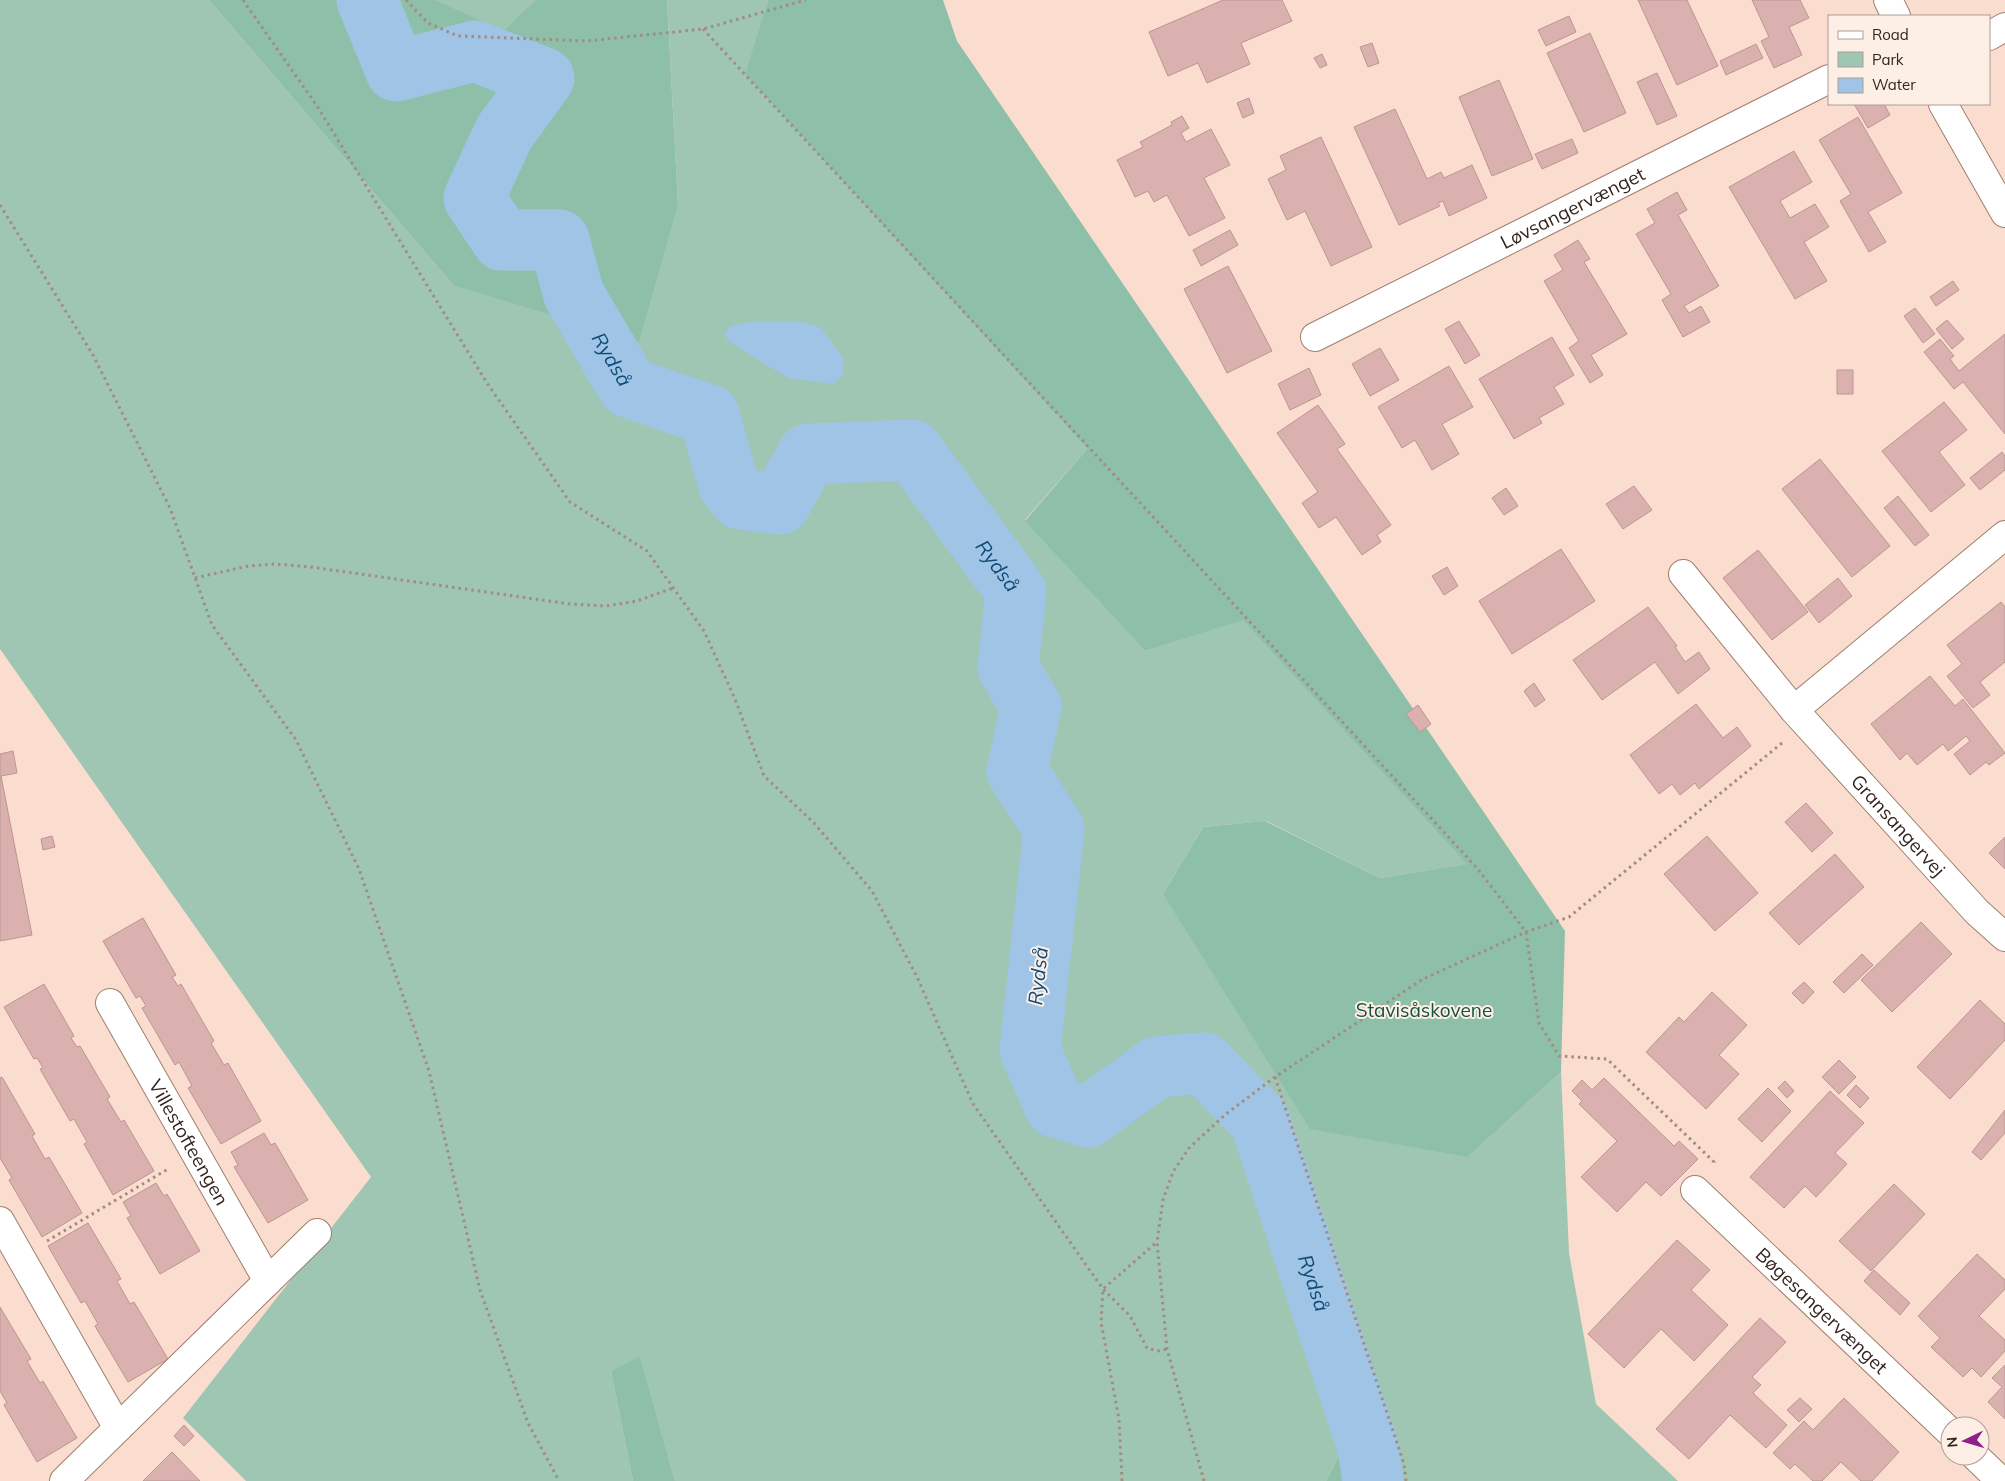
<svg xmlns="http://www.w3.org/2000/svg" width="2005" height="1481" font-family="Mulish,sans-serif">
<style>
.green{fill:#9fc6b3}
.forest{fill:#8ec0a9}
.water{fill:#9fc4e6}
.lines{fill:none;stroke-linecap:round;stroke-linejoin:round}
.river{stroke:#9fc4e6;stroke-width:61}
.building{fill:#dab1af;stroke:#bc9592}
.minor-casing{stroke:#9f7f6e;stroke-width:30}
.path{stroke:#a28b80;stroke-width:3;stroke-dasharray:2.5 4;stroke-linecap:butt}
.minor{stroke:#fff;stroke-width:28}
.labels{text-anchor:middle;stroke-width:4;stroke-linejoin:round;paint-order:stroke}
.street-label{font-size:19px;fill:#33251e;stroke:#fdeee6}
.park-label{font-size:19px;fill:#14533c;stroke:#fdeee6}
.water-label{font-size:20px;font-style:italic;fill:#114b76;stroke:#fdeee6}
</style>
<rect width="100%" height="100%" fill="#faddce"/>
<path class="green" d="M 0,0 L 209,0 L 453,285 L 678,204 L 667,0 L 768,0 L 746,76 L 1087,449 L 1025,520 L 1145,651 L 1243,619 L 1468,864 L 1380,878 L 1266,821 L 1203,827 L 1163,894 L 1468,1157 L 1561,1072 L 1569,1253 L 1596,1404 L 1678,1481 L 1399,1481 L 1396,1459 L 1338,1458 L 1326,1481 L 675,1481 L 640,1357 L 611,1371 L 633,1481 L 246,1481 L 183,1418 L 371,1177 L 0,649 Z
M 436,0 L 535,0 L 505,32 Z"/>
<path class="forest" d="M 209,0 L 436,0 L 504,31 L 535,0 L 667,0 L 678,204 L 639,342 L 453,285 Z
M 768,0 L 943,0 L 957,41 L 1565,931 L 1561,1072 L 1468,1157 L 1310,1129 L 1163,894 L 1203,827 L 1265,821 L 1380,878 L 1467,864 L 1243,620 L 1145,651 L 1025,521 L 1087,449 L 745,75 Z
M 640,1356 L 675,1481 L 633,1481 L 611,1371 Z
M 1338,1458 L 1396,1459 L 1399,1481 L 1326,1481 Z"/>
<path class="water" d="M 751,322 L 803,322 L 821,328 L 843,358 L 843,375 L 833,384 L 788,378 L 728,341 L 725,334 L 730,326 Z"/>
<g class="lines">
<path class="river" id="s1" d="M 367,0 L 396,71 L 475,51 L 544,78 L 504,133 L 474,198 L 502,240 L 559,240 L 574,295 L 628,387 L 709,415 L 728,483 L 740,499 L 780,504 L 808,454 L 912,450 L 1016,591 L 1008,668 L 1031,706 L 1017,771 L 1054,829 L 1030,1050 L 1055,1107 L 1088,1117 L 1157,1067 L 1204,1063 L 1260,1121 L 1368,1447 L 1373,1481"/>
</g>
<path class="building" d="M 1223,0 L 1282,0 L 1292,21 L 1241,43 L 1250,64 L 1207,83 L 1198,63 L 1168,76 L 1149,32 Z
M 1638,0 L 1687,0 L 1718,66 L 1677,85 Z
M 1752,0 L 1800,0 L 1809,18 L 1789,27 L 1802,55 L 1774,68 L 1761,41 L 1769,37 Z
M 1569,16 L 1576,32 L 1546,46 L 1538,30 Z
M 1590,33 L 1626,113 L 1584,132 L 1547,53 Z
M 1372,43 L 1379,63 L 1368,67 L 1360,47 Z
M 1756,44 L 1763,58 L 1726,75 L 1720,61 Z
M 1322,54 L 1327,65 L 1320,68 L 1314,58 Z
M 1657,73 L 1677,116 L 1657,125 L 1637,82 Z
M 1499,80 L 1533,159 L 1492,176 L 1459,97 Z
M 1249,98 L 1254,113 L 1243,118 L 1237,103 Z
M 1854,104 L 1884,104 L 1890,115 L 1868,128 Z
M 1395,109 L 1427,179 L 1441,172 L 1444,178 L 1472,165 L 1487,198 L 1449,216 L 1443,201 L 1438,203 L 1440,206 L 1399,225 L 1354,127 Z
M 1182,116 L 1189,128 L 1181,133 L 1186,142 L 1211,129 L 1230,165 L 1204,178 L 1225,218 L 1189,236 L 1167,195 L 1154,202 L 1148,191 L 1135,197 L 1117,160 L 1143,147 L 1140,142 L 1172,125 L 1171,122 Z
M 1858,117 L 1902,193 L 1868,212 L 1886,242 L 1869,252 L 1840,201 L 1851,194 L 1819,140 Z
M 1321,137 L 1372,247 L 1331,266 L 1305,211 L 1287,220 L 1268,179 L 1286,170 L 1280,156 Z
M 1572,139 L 1578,153 L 1542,169 L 1535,154 Z
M 1794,151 L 1812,182 L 1780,201 L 1790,218 L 1815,204 L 1829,227 L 1804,242 L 1827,281 L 1795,299 L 1729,187 Z
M 1677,192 L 1687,210 L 1678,215 L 1719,286 L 1684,306 L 1689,313 L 1701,306 L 1710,322 L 1683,337 L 1662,300 L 1671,294 L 1636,234 L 1655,223 L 1647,209 Z
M 1230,230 L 1238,245 L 1201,266 L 1193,250 Z
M 1578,240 L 1590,259 L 1584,262 L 1627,334 L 1591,355 L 1603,375 L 1590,383 L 1569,348 L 1579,341 L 1544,281 L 1563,270 L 1554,255 Z
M 1228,266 L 1272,351 L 1227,373 L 1184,289 Z
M 1953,281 L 1959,290 L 1936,306 L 1930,297 Z
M 1915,308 L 1935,334 L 1923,343 L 1904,316 Z
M 1947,320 L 1964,339 L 1952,349 L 1936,329 Z
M 1459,321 L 1480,355 L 1465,364 L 1445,329 Z
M 2005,334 L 2005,434 L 1963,382 L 1954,389 L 1924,352 L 1940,339 L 1954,356 L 1950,359 L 1959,371 Z
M 1552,337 L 1574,375 L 1554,387 L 1564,404 L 1539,418 L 1542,423 L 1514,439 L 1479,379 Z
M 1380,348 L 1399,380 L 1370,396 L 1352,364 Z
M 1449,366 L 1473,407 L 1442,424 L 1459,454 L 1432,470 L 1415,440 L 1402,448 L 1378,407 Z
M 1309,368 L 1321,395 L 1290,410 L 1278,384 Z
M 1837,370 L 1853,370 L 1853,394 L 1837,394 Z
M 1944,402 L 1967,430 L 1939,452 L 1965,485 L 1931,512 L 1882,451 Z
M 1318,405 L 1345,444 L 1337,449 L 1391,525 L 1377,535 L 1381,542 L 1362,555 L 1336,517 L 1319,528 L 1302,503 L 1318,492 L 1277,433 Z
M 2002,452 L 2005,456 L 2005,470 L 1980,490 L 1970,478 Z
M 1820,459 L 1890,546 L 1852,577 L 1782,489 Z
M 1634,486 L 1652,510 L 1623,529 L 1606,504 Z
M 1506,488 L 1518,506 L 1504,515 L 1492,498 Z
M 1898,496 L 1929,535 L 1915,546 L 1884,508 Z
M 1561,549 L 1595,601 L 1512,654 L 1479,601 Z
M 1758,550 L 1808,612 L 1772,640 L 1723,578 Z
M 1447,567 L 1458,586 L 1444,595 L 1432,576 Z
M 1838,578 L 1852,596 L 1819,623 L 1805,605 Z
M 2001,602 L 2005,607 L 2005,662 L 1980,682 L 1990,695 L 1973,708 L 1947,676 L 1962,664 L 1947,645 Z
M 1648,607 L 1677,646 L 1675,647 L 1685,662 L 1699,652 L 1710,669 L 1678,694 L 1655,662 L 1602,700 L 1573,660 Z
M 1930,676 L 1955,706 L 1963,699 L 2005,753 L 1989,765 L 1986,762 L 1970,775 L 1954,754 L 1970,741 L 1966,736 L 1948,751 L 1943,744 L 1917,765 L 1907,753 L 1900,760 L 1871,724 Z
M 1534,683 L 1545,700 L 1535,707 L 1524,691 Z
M 1696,704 L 1723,738 L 1737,727 L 1751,746 L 1699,789 L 1695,783 L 1680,795 L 1672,784 L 1659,794 L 1630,755 Z
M 1418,705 L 1431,724 L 1420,732 L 1406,714 Z
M 13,751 L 17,773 L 1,776 L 32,935 L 0,941 L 0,754 Z
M 1806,803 L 1833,833 L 1812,852 L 1785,822 Z
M 52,836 L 55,847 L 43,850 L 41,839 Z
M 1707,836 L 1758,893 L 1715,931 L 1664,874 Z
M 2005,837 L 2005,869 L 1989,853 Z
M 1835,854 L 1864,887 L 1799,945 L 1769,913 Z
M 143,918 L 176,975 L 172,977 L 178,986 L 181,984 L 214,1041 L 211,1043 L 224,1065 L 228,1063 L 261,1121 L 221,1144 L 188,1088 L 192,1086 L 179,1062 L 175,1065 L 142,1008 L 146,1006 L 140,996 L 136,998 L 103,941 Z
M 1921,922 L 1952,954 L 1892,1012 L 1861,980 Z
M 1862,954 L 1873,965 L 1844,993 L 1833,982 Z
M 1804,982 L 1814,992 L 1803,1004 L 1792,993 Z
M 44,984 L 74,1036 L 71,1038 L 77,1047 L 80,1046 L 110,1097 L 107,1099 L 121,1122 L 124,1120 L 154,1171 L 113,1195 L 84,1144 L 87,1142 L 74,1119 L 70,1121 L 40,1069 L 43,1068 L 37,1058 L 34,1059 L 4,1007 Z
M 1712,992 L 1747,1025 L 1719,1055 L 1739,1074 L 1706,1109 L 1646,1052 L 1679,1017 L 1684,1022 Z
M 1980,1000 L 2005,1024 L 2005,1040 L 1950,1099 L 1917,1067 Z
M 1839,1060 L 1856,1077 L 1839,1094 L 1822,1077 Z
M 2,1077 L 35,1134 L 32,1136 L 45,1159 L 49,1157 L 82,1213 L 42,1237 L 9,1180 L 12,1178 L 0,1158 L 0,1078 Z
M 1604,1078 L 1674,1146 L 1679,1141 L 1698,1159 L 1661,1196 L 1646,1182 L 1617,1212 L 1581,1177 L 1617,1141 L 1579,1104 L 1582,1101 L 1572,1091 L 1582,1080 L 1592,1090 Z
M 1785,1081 L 1794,1091 L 1787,1098 L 1778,1088 Z
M 1856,1085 L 1869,1098 L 1860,1108 L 1847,1095 Z
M 1768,1088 L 1791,1111 L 1762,1142 L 1738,1119 Z
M 1830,1091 L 1864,1123 L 1835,1153 L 1847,1164 L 1816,1197 L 1805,1186 L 1784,1208 L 1750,1177 Z
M 2005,1110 L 2005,1133 L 1981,1160 L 1972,1152 Z
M 264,1133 L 271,1145 L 275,1143 L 308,1200 L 268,1223 L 234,1167 L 238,1165 L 231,1152 Z
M 156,1183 L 164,1196 L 167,1194 L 200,1251 L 160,1274 L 127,1218 L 131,1216 L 123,1202 Z
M 1894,1184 L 1925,1214 L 1871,1271 L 1839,1241 Z
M 88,1223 L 121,1279 L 117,1281 L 130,1304 L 134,1302 L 168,1359 L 128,1382 L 95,1326 L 98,1324 L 85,1301 L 81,1303 L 48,1246 Z
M 1677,1240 L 1710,1270 L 1691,1290 L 1728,1325 L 1694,1361 L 1661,1329 L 1624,1368 L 1588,1334 Z
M 1977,1254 L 2005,1280 L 2005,1289 L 1979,1316 L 2005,1340 L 2005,1351 L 1981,1377 L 1972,1368 L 1963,1377 L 1931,1347 L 1940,1338 L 1918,1316 Z
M 1874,1270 L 1910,1303 L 1900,1315 L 1864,1281 Z
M 0,1307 L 31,1359 L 27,1361 L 40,1383 L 43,1381 L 77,1438 L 37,1462 L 4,1405 L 7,1403 L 0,1391 Z
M 1760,1318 L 1786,1342 L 1752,1377 L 1761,1385 L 1753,1393 L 1787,1425 L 1766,1448 L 1730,1415 L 1689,1459 L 1656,1429 Z
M 2005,1365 L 2005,1419 L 1988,1402 L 2002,1387 L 1992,1378 Z
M 1800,1398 L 1812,1409 L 1799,1422 L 1787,1410 Z
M 1844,1398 L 1899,1452 L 1872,1481 L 1861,1481 L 1841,1462 L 1822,1481 L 1813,1481 L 1795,1464 L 1790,1469 L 1773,1453 L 1804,1421 L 1813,1430 Z
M 184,1425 L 194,1436 L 184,1446 L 174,1436 Z
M 172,1452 L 200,1481 L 143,1481 Z"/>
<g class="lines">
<defs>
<g id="minor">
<path d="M 1888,0 L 1896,16"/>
<path d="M 1989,36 L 2005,27"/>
<path d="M 1943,104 L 2005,213"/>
<path id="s2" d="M 1315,337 L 1829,79"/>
<path id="s3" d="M 1683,574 L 1794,710 L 1977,912 L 2005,937"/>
<path d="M 1794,710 L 2005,535"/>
<path id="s4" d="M 110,1003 L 268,1281"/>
<path id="s5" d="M 1695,1190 L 1950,1432"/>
<path d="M 0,1221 L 118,1428"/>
<path d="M 1975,1456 L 2001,1481"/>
<path d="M 64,1481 L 317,1233"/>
</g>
</defs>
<use href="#minor" class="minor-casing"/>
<path class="path" d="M 243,0 L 317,106 L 487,383 L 570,502 L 647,551 L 704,631 L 735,699 L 764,776 L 814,823 L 872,891 L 917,977 L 973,1104 L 1103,1289 L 1130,1316 L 1147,1348 L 1157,1351 L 1167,1349
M 406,0 L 428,23 L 458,36 L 587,41 L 703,29 L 806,0
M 703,29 L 1477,868 L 1526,932 L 1539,1023 L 1559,1056 L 1607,1059 L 1714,1162 L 1712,1165
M 0,205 L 93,355 L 170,508 L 212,625 L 296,740 L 359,869 L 429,1071 L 480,1290 L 528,1423 L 559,1481
M 195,578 L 248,566 L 275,564 L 311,567 L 570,604 L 606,606 L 637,601 L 673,588
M 1275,1077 L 1404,1464 L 1406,1481
M 47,1241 L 168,1169
M 1122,1481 L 1119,1419 L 1101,1322 L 1103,1289 L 1157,1242
M 1204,1481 L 1167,1349 L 1157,1242 L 1163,1200 L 1173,1172 L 1189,1148 L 1226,1114 L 1275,1077 L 1423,979 L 1526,932 L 1569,917 L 1782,743"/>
<use href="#minor" class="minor"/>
</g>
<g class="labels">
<g class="street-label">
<text dy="7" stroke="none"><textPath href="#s2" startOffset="288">Løvsangervænget</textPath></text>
<text dy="7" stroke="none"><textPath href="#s3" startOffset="331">Gransangervej</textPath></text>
<text dy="7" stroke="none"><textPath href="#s4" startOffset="160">Villestofteengen</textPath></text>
<text dy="7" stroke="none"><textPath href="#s5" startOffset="175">Bøgesangervænget</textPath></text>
</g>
<g class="park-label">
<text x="1424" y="1017">Stavisåskovene</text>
</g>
<g class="water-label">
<text dy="7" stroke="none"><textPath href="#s1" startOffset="611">Rydså</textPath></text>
<text dy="7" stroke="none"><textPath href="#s1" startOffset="1165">Rydså</textPath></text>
<text transform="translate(1038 976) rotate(-84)" y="7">Rydså</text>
<text dy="7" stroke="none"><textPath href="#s1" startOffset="2156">Rydså</textPath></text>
</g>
</g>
<rect x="1828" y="15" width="162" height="90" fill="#fdeee6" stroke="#ac9e96"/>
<rect x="1838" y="31" width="25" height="8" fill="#ffffff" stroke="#ac9e96"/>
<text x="1872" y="40" font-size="15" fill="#33251e">Road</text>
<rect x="1838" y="52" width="25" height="15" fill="#9fc6b3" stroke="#ac9e96"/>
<text x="1872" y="65" font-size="15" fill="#33251e">Park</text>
<rect x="1838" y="78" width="25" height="15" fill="#9fc4e6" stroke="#ac9e96"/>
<text x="1872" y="90" font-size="15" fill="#33251e">Water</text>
<g transform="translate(1965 1441) rotate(265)"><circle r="24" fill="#fdeee6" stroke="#ac9e96"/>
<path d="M0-4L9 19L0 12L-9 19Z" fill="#8f2286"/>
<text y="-8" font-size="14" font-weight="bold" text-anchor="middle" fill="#33251e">N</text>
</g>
</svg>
